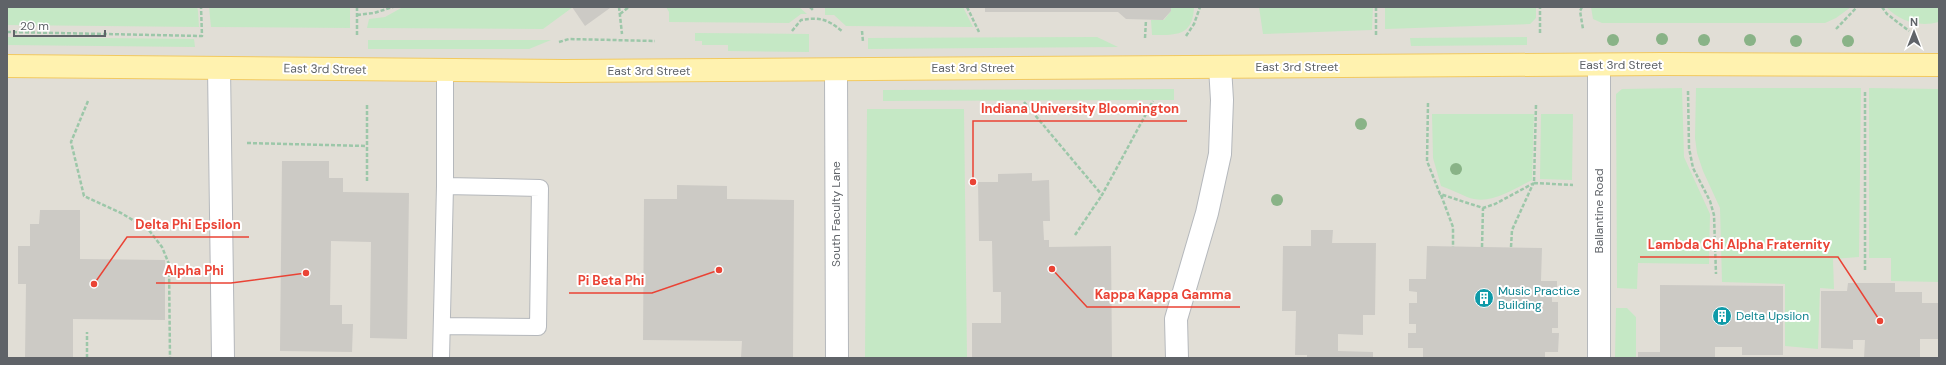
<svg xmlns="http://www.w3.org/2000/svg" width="1946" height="365" font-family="'DM Sans',sans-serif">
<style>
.education{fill:#e1ded6}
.green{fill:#c5e8c5}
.building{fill:#cccac5}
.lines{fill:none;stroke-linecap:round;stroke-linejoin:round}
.service-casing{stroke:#b5b8bc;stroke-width:18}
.minor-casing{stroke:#b5b8bc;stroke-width:24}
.primary-casing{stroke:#f2c960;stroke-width:24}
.path{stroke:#9cc7a9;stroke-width:2.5;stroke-dasharray:4 2;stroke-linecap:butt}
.service{stroke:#fff;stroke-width:16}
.minor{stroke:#fff;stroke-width:22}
.primary{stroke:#fff2af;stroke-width:22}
.tree{fill:#89b387}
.labels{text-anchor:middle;stroke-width:4;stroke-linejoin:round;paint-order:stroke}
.street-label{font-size:12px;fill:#5f6368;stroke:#fff}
.culture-label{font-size:12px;fill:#0d838f;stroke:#fff;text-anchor:start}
.leader{fill:none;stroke:#ea4335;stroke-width:1.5}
.callout-dot{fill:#ea4335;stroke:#fff;stroke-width:1.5}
.callout-label{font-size:13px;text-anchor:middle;font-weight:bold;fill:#ea4335;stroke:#fff;stroke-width:4;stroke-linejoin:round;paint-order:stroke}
</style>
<rect width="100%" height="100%" fill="#f1efe8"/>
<path class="education" d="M 7,7 L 1939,7 L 1939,358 L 7,358 Z"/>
<path class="green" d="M 7,7 L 197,7 L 198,11 L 199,27 L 7,25 Z
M 209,7 L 350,7 L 350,28 L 211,27 Z
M 403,7 L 573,7 L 543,29 L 367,28 L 369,19 L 385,17 Z
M 666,7 L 799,7 L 807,14 L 801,14 L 789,23 L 669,22 L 669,12 Z
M 825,7 L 963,7 L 973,27 L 846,26 L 834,15 L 825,15 Z
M 1171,7 L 1194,7 C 1193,37 1175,35 1152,35 L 1151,20 L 1164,20 L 1171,11 Z
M 1259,7 L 1373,7 L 1372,30 L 1263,34 Z
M 1385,7 L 1536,7 L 1536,18 L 1530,24 L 1385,29 Z
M 1591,7 L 1851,7 L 1836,18 L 1825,23 L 1602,23 L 1593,19 Z
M 1886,7 L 1939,7 L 1939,22 C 1919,27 1901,22 1886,7 Z
M 695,33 L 809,34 L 809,52 L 728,51 L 728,45 L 702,45 L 702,41 L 695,41 Z
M 7,37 L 194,39 L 195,47 L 7,45 Z
M 1097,37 L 1118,47 L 868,49 L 868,38 Z
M 1527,37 L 1527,45 L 1411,46 L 1410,38 Z
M 368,40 L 551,40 L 529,49 L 368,49 Z
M 1682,88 L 1684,157 L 1710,214 L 1709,264 L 1638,263 L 1637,289 L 1617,288 L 1616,94 L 1622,89 Z
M 1696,88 L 1861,88 L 1859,257 L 1833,259 L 1834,289 L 1820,288 L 1818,349 L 1785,346 L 1785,284 L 1722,282 L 1720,208 L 1703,171 L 1697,153 L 1695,138 Z
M 1869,88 L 1939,89 L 1939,282 L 1891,281 L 1891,258 L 1869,258 Z
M 1174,89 L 1174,100 L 883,101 L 883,90 Z
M 867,109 L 964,109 L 967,358 L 865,358 Z
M 1432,114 L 1534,114 L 1532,180 C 1512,190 1490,206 1467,197 C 1458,193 1450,189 1441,186 L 1433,158 Z
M 1541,114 L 1573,114 L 1572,180 L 1540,179 Z
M 1616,308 L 1627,308 L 1636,317 L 1636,358 L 1615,358 Z"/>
<path class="building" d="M 572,7 L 609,7 L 610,8 L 585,26 Z
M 985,7 L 1171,7 L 1171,11 L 1163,20 L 1126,19 L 1118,12 L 985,12 Z
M 282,161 L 329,161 L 329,178 L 343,178 L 343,192 L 409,193 L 407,339 L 370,338 L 371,242 L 331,241 L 330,305 L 342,305 L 342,324 L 353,324 L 352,352 L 280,351 Z
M 1032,173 L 1032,181 L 1049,180 L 1050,221 L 1043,221 L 1044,240 L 1049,240 L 1049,247 L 1111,246 L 1112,358 L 972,358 L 972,323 L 1001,323 L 1001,292 L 993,292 L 992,241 L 979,241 L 978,182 L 998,182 L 998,174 Z
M 677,185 L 727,186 L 727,199 L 794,200 L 793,358 L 741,358 L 742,341 L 643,340 L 644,199 L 677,199 Z
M 40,210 L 80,210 L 80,259 L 165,260 L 165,320 L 73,319 L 73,358 L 25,358 L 26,284 L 18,284 L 18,246 L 30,246 L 30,224 L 39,224 Z
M 1311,230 L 1333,230 L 1332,243 L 1376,243 L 1375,315 L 1363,315 L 1363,335 L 1338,334 L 1338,351 L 1373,352 L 1373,358 L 1307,358 L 1307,355 L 1295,355 L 1296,311 L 1282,311 L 1283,246 L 1311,246 Z
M 1427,246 L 1542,248 L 1541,281 L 1557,281 L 1557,294 L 1552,294 L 1552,302 L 1558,302 L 1558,328 L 1552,328 L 1552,333 L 1559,333 L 1558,352 L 1545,352 L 1545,358 L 1423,358 L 1423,348 L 1408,348 L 1408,333 L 1416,333 L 1416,324 L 1409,324 L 1409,303 L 1417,303 L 1417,292 L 1409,291 L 1409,279 L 1426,279 Z
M 1848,283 L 1895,283 L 1895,292 L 1922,292 L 1922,303 L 1939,303 L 1939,339 L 1920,339 L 1920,358 L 1864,358 L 1865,340 L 1853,340 L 1853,349 L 1821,348 L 1821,291 L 1847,291 Z
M 1660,285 L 1783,286 L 1783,355 L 1742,355 L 1742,347 L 1715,347 L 1715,358 L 1638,358 L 1638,352 L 1660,352 Z"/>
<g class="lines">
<defs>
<path id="service" d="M 442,326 L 538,327 L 540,188 L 445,186
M 441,358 L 445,186 L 445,70"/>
<path id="minor" d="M 219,68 L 223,358
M 836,70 L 837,358
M 1177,358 L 1176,319 L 1207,213 L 1220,154 L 1222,100 L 1220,67
M 1599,358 L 1599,65"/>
<path id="primary" d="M 7,66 L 564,71 L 1663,64 L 1939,65"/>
</defs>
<use href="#service" class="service-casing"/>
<use href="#minor" class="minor-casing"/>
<use href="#primary" class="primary-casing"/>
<path class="path" d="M 619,7 L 622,34
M 810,7 L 813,10
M 967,7 L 979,32
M 1376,7 L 1376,36
M 1582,7 L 1580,11 L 1583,29
M 1882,7 L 1887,14 L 1909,31
M 620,14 L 629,7
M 357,15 L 374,13 L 393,7
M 1836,29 L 1857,7
M 792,31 L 801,20 C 820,17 827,19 842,31
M 862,31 L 863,42
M 7,32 L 202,36 L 201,7
M 1540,33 L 1540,7
M 357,35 L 357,7
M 1186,36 L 1194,24 L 1200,7
M 1145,38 L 1146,20
M 559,42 L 569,39 L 655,41
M 1688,91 L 1689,148 L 1693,168 L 1710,201 L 1714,215 L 1716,274
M 1865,92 L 1865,271
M 88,101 L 71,142 L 84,196 L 121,213 L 148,229 L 162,247 L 169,264 L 170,358
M 1024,102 L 1102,195 L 1153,101
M 1428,103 L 1427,161 L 1440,194 L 1483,208 L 1495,204 L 1534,183
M 1536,105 L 1534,183 L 1573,185
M 247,143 L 367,146
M 367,181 L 367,103
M 1441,195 L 1453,227 L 1453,247
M 1075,235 L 1102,195
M 1482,247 L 1483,208
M 1511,247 L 1512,230 L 1533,184
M 87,358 L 87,332"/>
<use href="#service" class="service"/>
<use href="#minor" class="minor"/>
<use href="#primary" class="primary"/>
</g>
<g class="tree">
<circle cx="1662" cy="39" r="6"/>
<circle cx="1613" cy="40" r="6"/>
<circle cx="1704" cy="40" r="6"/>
<circle cx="1750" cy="40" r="6"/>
<circle cx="1796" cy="41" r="6"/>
<circle cx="1848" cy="41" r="6"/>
<circle cx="1361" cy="124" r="6"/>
<circle cx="1456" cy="169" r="6"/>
<circle cx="1277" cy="200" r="6"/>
</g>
<defs>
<symbol id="building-disc" viewBox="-11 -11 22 22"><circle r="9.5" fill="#0f9aa8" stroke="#fff"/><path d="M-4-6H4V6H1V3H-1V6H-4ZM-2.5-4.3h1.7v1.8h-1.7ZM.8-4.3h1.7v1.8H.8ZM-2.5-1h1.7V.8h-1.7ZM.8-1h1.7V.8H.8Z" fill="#fff"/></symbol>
</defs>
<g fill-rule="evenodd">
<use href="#building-disc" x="1473" y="287" width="22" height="22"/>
<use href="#building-disc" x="1711" y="305" width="22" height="22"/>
</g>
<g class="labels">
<g class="street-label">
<text x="1621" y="69">East 3rd Street</text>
<text x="1297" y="71">East 3rd Street</text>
<text x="973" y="72">East 3rd Street</text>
<text transform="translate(325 69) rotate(1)" y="4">East 3rd Street</text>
<text x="649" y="75">East 3rd Street</text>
<text transform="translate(1599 211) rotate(-90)" y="4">Ballantine Road</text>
<text transform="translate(836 214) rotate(-90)" y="4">South Faculty Lane</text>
</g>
<g class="culture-label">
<text x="1498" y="295">Music Practice<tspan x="1498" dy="14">Building</tspan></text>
<text x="1736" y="320">Delta Upsilon</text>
</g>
</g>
<path class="leader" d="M973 182L973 121H1187M94 284L127 237H249M1880 321L1838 257H1640M306 273L231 283H156M719 270L652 293H569M1052 269L1087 307H1240"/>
<g class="callout-dot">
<circle cx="973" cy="182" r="4"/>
<circle cx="94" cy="284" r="4"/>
<circle cx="1880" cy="321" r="4"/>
<circle cx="306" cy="273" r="4"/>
<circle cx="719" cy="270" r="4"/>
<circle cx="1052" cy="269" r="4"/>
</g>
<g class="callout-label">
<text x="1080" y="113">Indiana University Bloomington</text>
<text x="188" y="229">Delta Phi Epsilon</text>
<text x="1739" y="249">Lambda Chi Alpha Fraternity</text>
<text x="194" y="275">Alpha Phi</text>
<text x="611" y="285">Pi Beta Phi</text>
<text x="1163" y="299">Kappa Kappa Gamma</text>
</g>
<rect width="1946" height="365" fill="none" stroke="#5f6368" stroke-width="16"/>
<g transform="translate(1914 32)" stroke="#ffffff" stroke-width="3" paint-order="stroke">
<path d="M0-3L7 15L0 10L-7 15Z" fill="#5f6368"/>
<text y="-6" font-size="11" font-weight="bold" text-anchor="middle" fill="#5f6368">N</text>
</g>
<path d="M14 30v6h91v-6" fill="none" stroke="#5f6368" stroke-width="2"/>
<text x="20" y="30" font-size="12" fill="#5f6368" stroke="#ffffff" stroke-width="3" paint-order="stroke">20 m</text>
</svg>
